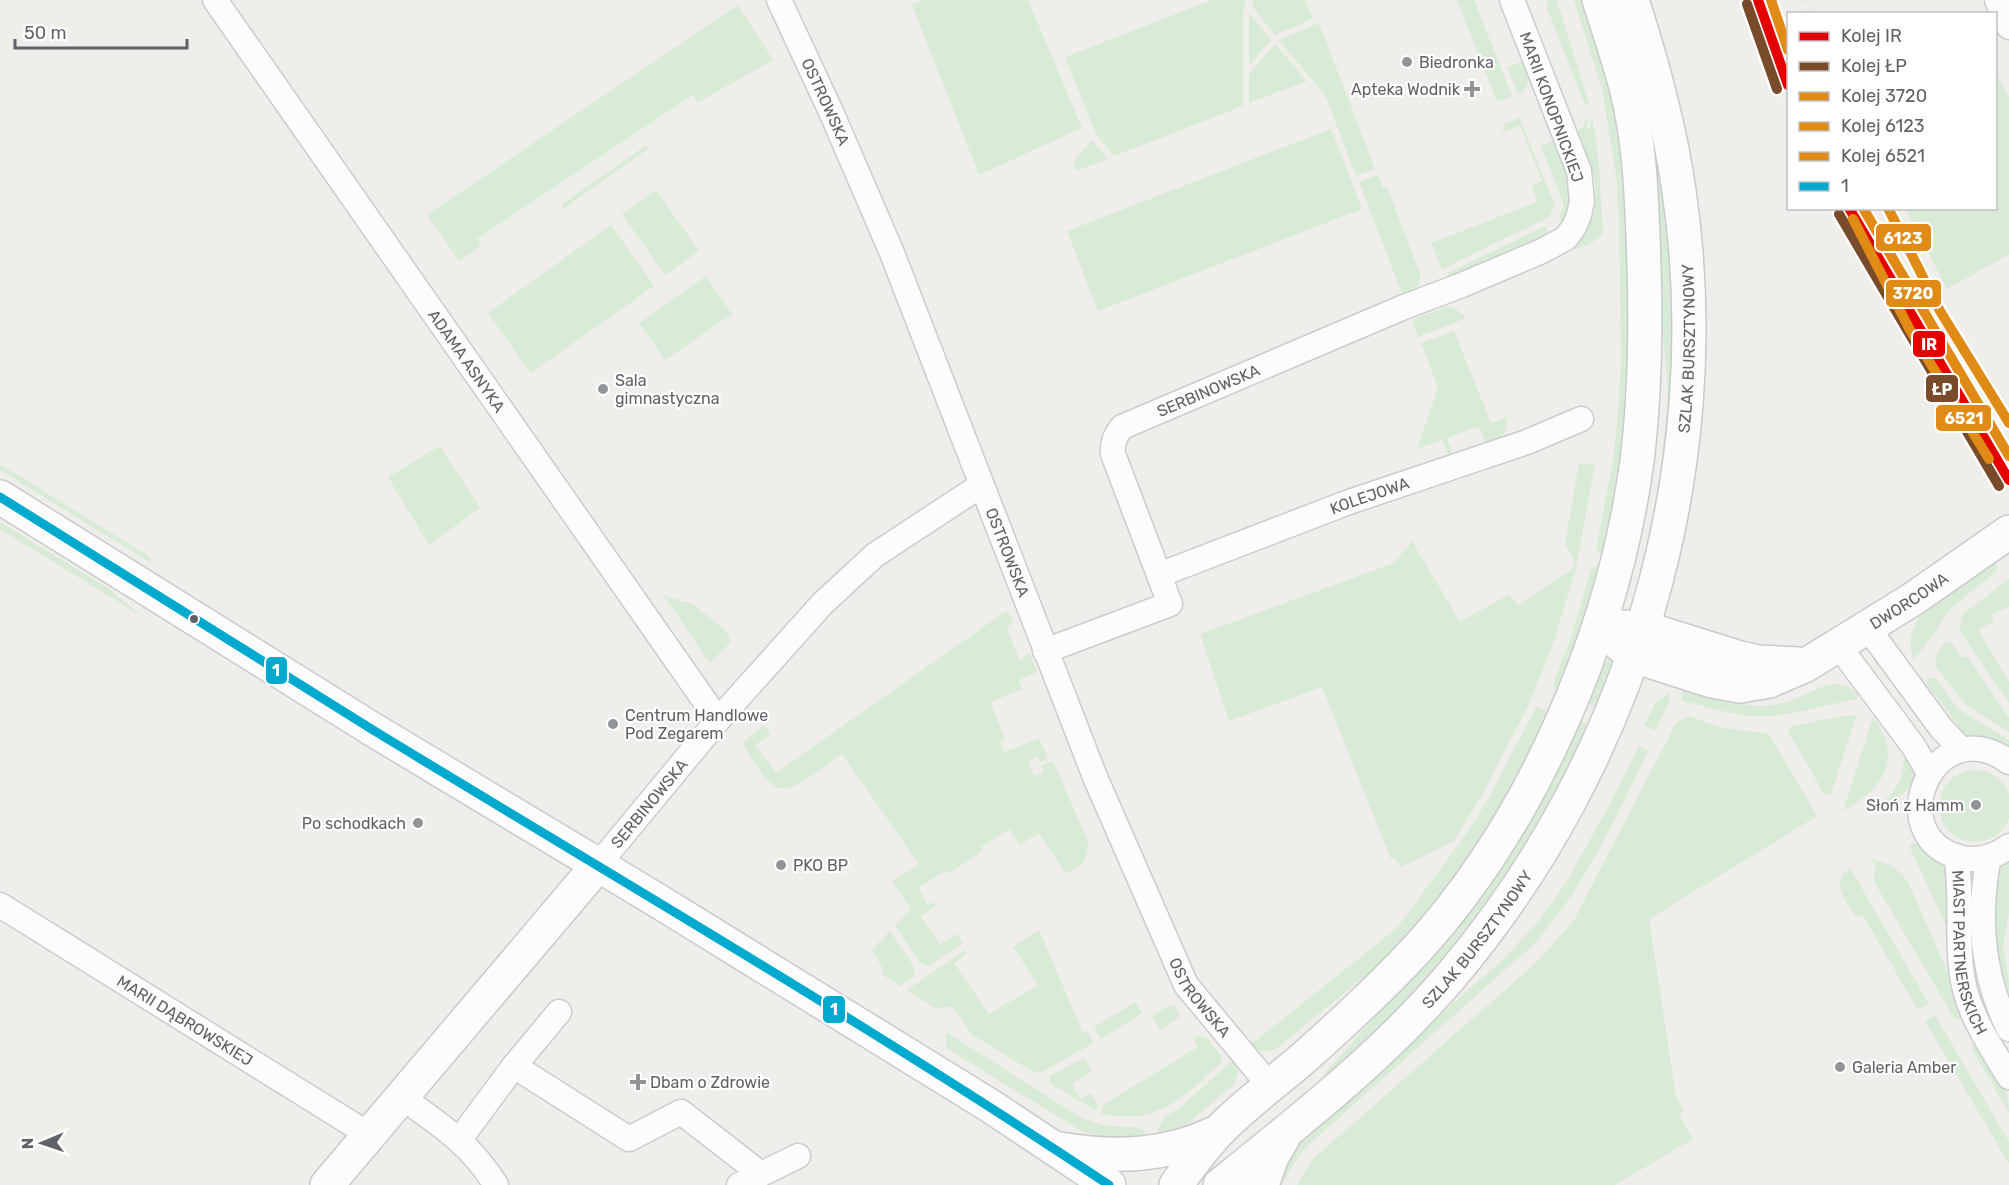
<svg xmlns="http://www.w3.org/2000/svg" width="2009" height="1185" font-family="Rubik,sans-serif">
<style>
.green{fill:#d8ebd6}
.lines{fill:none;stroke-linecap:round;stroke-linejoin:round}
.street-casing{stroke:#cbcccc;stroke-width:27}
.secondary-casing{stroke:#cacacb;stroke-width:36}
.street{stroke:#fdfcfc;stroke-width:24}
.secondary{stroke:#fdfcfc;stroke-width:33}
.rail{stroke:#e4e4e4;stroke-width:4.5;stroke-dasharray:1.5 8;stroke-linecap:butt}
.bus-1-casing{stroke:#fff;stroke-width:14}
.bus-1{stroke:#00a9ce;stroke-width:9}
.rail-1-casing{stroke:#fff;stroke-width:15}
.rail-2-casing{stroke:#fff;stroke-width:15}
.rail-3-casing{stroke:#fff;stroke-width:15}
.rail-4-casing{stroke:#fff;stroke-width:15}
.rail-5-casing{stroke:#fff;stroke-width:15}
.rail-1{stroke:#e50000;stroke-width:10}
.rail-2{stroke:#7a4b2a;stroke-width:10}
.rail-3{stroke:#df8b15;stroke-width:10}
.rail-4{stroke:#df8b15;stroke-width:10}
.rail-5{stroke:#df8b15;stroke-width:10}
.poi-dot{fill:#919496;stroke:#fff;stroke-width:2}
.bus-dot{fill:#5f6368;stroke:#fff;stroke-width:2}
.labels{text-anchor:middle;stroke-width:4.5;stroke-linejoin:round;paint-order:stroke}
.poi-label{font-size:16px;fill:#5f6368;stroke:#fff;text-anchor:start}
.street-label{font-size:16px;fill:#5f6368;stroke:#fff}
.line-badge{stroke:#fff;stroke-width:2}
.badge-label{font-size:16px;text-anchor:middle;font-weight:bold;fill:#fff}
</style>
<rect width="100%" height="100%" fill="#efeeea"/>
<path class="green" d="M 924,0 L 1028,0 L 1082,128 L 979,175 L 912,5 Z
M 1212,0 L 1244,0 L 1246,5 L 1243,12 L 1243,106 L 1114,156 L 1096,134 L 1065,57 Z
M 1252,0 L 1305,0 L 1313,18 L 1275,35 L 1253,7 Z
M 1457,0 L 1474,0 L 1512,96 L 1497,102 Z
M 1548,0 L 1557,0 L 1589,104 L 1585,106 L 1547,8 Z
M 1574,0 L 1586,0 L 1615,98 L 1629,213 L 1630,405 L 1605,554 L 1597,552 L 1597,544 L 1613,461 L 1618,414 L 1621,361 L 1619,218 L 1616,175 L 1602,89 Z
M 1619,0 L 1661,161 L 1676,328 L 1664,488 L 1646,548 L 1660,475 L 1667,411 L 1667,381 L 1661,311 Z
M 738,5 L 773,60 L 697,103 L 693,95 L 477,239 L 481,246 L 459,261 L 427,215 Z
M 1249,13 L 1271,40 L 1249,66 Z
M 1319,23 L 1375,169 L 1356,176 L 1325,95 L 1279,40 Z
M 1275,44 L 1307,81 L 1249,103 L 1249,74 Z
M 1525,60 C 1529,74 1533,86 1518,94 L 1507,68 Z
M 1996,74 L 2009,97 L 2009,254 L 1947,289 L 1906,209 L 1996,208 Z
M 1592,114 L 1599,165 L 1603,234 L 1589,245 L 1574,250 C 1607,209 1598,176 1577,131 L 1583,127 L 1588,116 L 1587,128 L 1590,129 Z
M 1519,117 L 1555,206 L 1549,217 L 1442,269 L 1431,243 L 1537,202 L 1532,186 L 1542,181 L 1520,126 L 1502,132 L 1505,124 Z
M 1331,129 L 1362,209 L 1098,311 L 1067,231 Z
M 1092,140 L 1108,159 L 1076,171 L 1073,162 Z
M 1555,140 C 1566,170 1576,193 1562,225 L 1559,217 L 1564,205 L 1541,146 Z
M 645,146 L 648,149 L 563,209 L 561,205 Z
M 1378,175 L 1383,188 L 1387,187 L 1420,274 C 1422,286 1413,291 1403,296 L 1359,182 Z
M 656,190 L 699,251 L 665,275 L 622,214 Z
M 611,225 L 654,286 L 531,373 L 488,313 Z
M 1546,226 L 1549,234 L 1452,276 L 1446,274 Z
M 706,276 L 732,314 L 665,360 L 639,323 Z
M 1448,306 L 1456,309 L 1466,318 L 1418,337 L 1412,320 Z
M 1454,331 L 1491,423 L 1507,417 C 1509,433 1499,440 1487,447 L 1479,426 L 1447,438 L 1453,454 L 1449,456 L 1442,440 L 1417,449 L 1438,388 L 1421,343 Z
M 440,446 L 480,508 L 429,545 L 388,477 Z
M 0,464 L 150,557 L 151,563 L 0,470 Z
M 1579,464 L 1595,465 L 1575,572 L 1552,647 L 1527,708 L 1482,795 L 1454,841 L 1401,867 L 1395,858 L 1391,859 L 1322,687 L 1229,721 L 1200,634 L 1394,563 L 1412,541 L 1460,622 L 1508,595 L 1519,605 L 1572,569 L 1575,562 L 1565,544 Z
M 0,522 L 105,586 L 146,619 L 0,529 Z
M 1997,562 L 1996,572 L 1951,608 L 1923,649 L 1913,659 C 1908,643 1911,629 1921,615 Z
M 1596,566 L 1602,568 L 1560,692 L 1555,690 L 1553,685 L 1571,637 L 1591,569 Z
M 2009,579 L 2009,606 L 1992,615 L 1994,621 L 1978,630 L 2009,682 L 2009,703 L 1959,630 L 1963,614 Z
M 664,596 L 693,604 L 728,633 L 731,642 L 710,663 Z
M 1006,611 L 1013,621 L 1007,629 L 1020,661 L 1029,652 L 1037,672 L 1019,680 L 1022,689 L 990,702 L 1005,739 L 1000,742 L 1005,752 L 1039,738 L 1048,759 L 1040,762 L 1037,757 L 1028,761 L 1034,776 L 1044,772 L 1041,766 L 1053,761 L 1089,844 L 1084,862 L 1066,874 L 1039,833 L 1020,845 L 1009,829 L 981,847 L 982,851 L 949,874 L 946,870 L 918,888 L 928,905 L 933,902 L 936,906 L 921,916 L 940,944 L 957,934 L 963,943 L 929,966 L 920,963 L 895,926 L 911,909 L 892,882 L 919,864 L 842,754 C 827,763 790,799 773,785 C 760,776 751,756 742,743 L 764,725 L 771,734 L 755,745 L 776,773 Z
M 1946,641 L 1952,643 L 1962,658 L 1968,657 L 2009,718 L 2009,732 L 1966,705 L 1936,667 L 1936,654 Z
M 1615,652 L 1618,652 L 1599,708 L 1583,702 L 1596,673 Z
M 1928,678 L 1935,678 L 1956,706 L 1963,712 L 2009,740 L 2009,752 L 1963,732 L 1927,684 Z
M 1833,684 L 1850,687 L 1859,696 L 1856,699 C 1825,705 1786,718 1755,716 C 1731,715 1706,706 1682,701 L 1682,691 L 1686,690 C 1721,694 1741,712 1779,704 C 1799,701 1813,687 1833,684 Z
M 1669,693 L 1670,700 L 1656,730 L 1644,726 L 1656,702 Z
M 1536,707 L 1549,712 L 1534,749 L 1466,865 L 1390,956 L 1277,1048 C 1267,1054 1259,1052 1249,1046 L 1397,928 L 1464,837 L 1487,801 Z
M 1850,715 L 1856,716 L 1855,720 L 1831,794 L 1827,795 L 1823,792 L 1788,731 L 1791,726 Z
M 1689,716 L 1722,728 L 1769,734 L 1817,816 L 1649,919 L 1676,1097 L 1684,1111 L 1679,1114 L 1693,1139 L 1615,1185 L 1297,1185 L 1313,1159 L 1538,961 L 1574,920 L 1676,723 Z
M 1873,717 C 1904,758 1883,789 1843,811 Z
M 1575,719 L 1594,727 L 1522,859 L 1419,993 L 1326,1077 L 1324,1076 L 1326,1072 L 1435,949 Z
M 1904,739 C 1908,748 1913,758 1914,767 C 1919,788 1894,801 1879,808 C 1902,785 1905,772 1904,739 Z
M 1639,746 L 1647,750 L 1647,754 C 1615,820 1582,892 1532,946 L 1307,1146 L 1293,1164 L 1282,1185 L 1269,1185 L 1290,1148 L 1501,961 L 1537,923 L 1565,884 L 1605,813 Z
M1939 806a36 36 0 1 1 72 0a36 36 0 1 1-72 0Z
M 1913,843 C 1924,847 1942,857 1947,869 C 1951,878 1949,919 1949,932 L 1909,846 Z
M 2009,859 L 2009,911 L 2003,947 L 2009,982 L 2009,996 L 2002,999 L 1991,946 L 1998,871 Z
M 1872,860 C 1889,863 1898,868 1908,882 L 1967,1016 L 1960,1020 L 1954,1018 L 1873,880 L 1876,865 Z
M 1850,868 L 1929,1004 L 1918,1010 L 1862,914 L 1856,917 C 1846,900 1829,884 1850,868 Z
M 1039,930 L 1083,1033 L 1087,1031 L 1094,1043 L 1040,1073 L 1033,1072 L 971,1034 L 952,1006 L 936,1009 L 907,990 L 965,950 L 967,953 L 954,963 L 989,1014 L 1038,985 L 1013,947 Z
M 890,931 L 915,968 L 913,977 L 900,986 L 881,974 L 884,970 L 871,950 Z
M 1136,1002 L 1142,1013 L 1101,1039 L 1094,1027 Z
M 1170,1005 L 1175,1007 L 1180,1017 L 1160,1030 L 1152,1016 Z
M 1935,1015 L 2009,1142 L 2009,1164 L 1925,1021 Z
M 946,1032 L 1080,1117 L 1101,1125 L 1141,1128 L 1144,1130 L 1146,1140 L 1106,1140 L 1082,1131 L 946,1048 Z
M 1200,1036 L 1208,1039 L 1222,1057 L 1221,1063 C 1183,1098 1155,1127 1100,1113 L 1103,1105 L 1198,1047 L 1193,1038 Z
M 1979,1039 C 1995,1065 2009,1082 2009,1113 L 1972,1049 L 1972,1044 Z
M 1084,1058 L 1092,1071 L 1072,1084 L 1081,1099 L 1091,1093 L 1098,1106 L 1096,1111 L 1050,1083 L 1050,1076 Z
M 1233,1060 L 1239,1070 L 1234,1084 L 1190,1122 L 1159,1136 L 1158,1128 L 1165,1117 L 1181,1107 Z"/>
<g class="lines">
<defs>
<g id="street">
<path id="s1" d="M 215,0 L 718,720"/>
<path id="s2" d="M 779,0 L 832,114 L 892,253 L 1095,777 L 1186,985 L 1270,1086"/>
<path d="M 1997,0 L 2009,27"/>
<path id="s3" d="M 1159,575 L 1349,502 L 1527,442 L 1581,419"/>
<path d="M 1867,627 L 1941,728 L 1962,750"/>
<path d="M 1838,645 L 1914,747 L 1929,773"/>
<path id="s4" d="M 1045,651 L 1170,604 L 1113,454 C 1112,443 1115,436 1122,427 L 1404,307 L 1462,285 L 1542,251 L 1566,238 L 1574,227 L 1579,215 L 1582,201 L 1579,171 L 1512,0"/>
<path d="M 2009,762 C 1934,707 1878,838 1962,858 C 1979,861 1995,857 2009,846"/>
<path id="s5" d="M 1956,856 C 1964,900 1954,946 1965,990 C 1973,1021 1993,1050 2009,1077"/>
<path d="M 1989,857 C 1977,916 1982,976 2009,1029"/>
<path id="s6" d="M 598,865 L 718,720 L 822,604 L 875,555 L 980,486"/>
<path id="s7" d="M 0,905 L 368,1134"/>
<path d="M 514,1066 L 629,1139 L 681,1112 L 761,1174"/>
<path d="M 400,1096 C 440,1125 469,1142 496,1185"/>
<path d="M 460,1139 L 514,1066 L 559,1012"/>
<path d="M 739,1185 L 798,1156"/>
</g>
<g id="secondary">
<path d="M 0,497 L 372,729 L 655,899 L 992,1107 L 1109,1185"/>
<path d="M 1621,627 L 1644,628 L 1740,658 L 1759,662 L 1798,664"/>
<path id="s8" d="M 1618,643 L 1634,656 L 1712,681 L 1740,686 L 1769,681 L 1806,665 L 1913,599 L 2009,532"/>
<path d="M 1060,1149 C 1115,1158 1166,1157 1217,1132"/>
<path d="M 327,1185 L 598,865"/>
<path d="M 1176,1185 C 1189,1167 1203,1148 1218,1132 C 1243,1106 1273,1084 1300,1061 C 1341,1025 1381,988 1417,949 C 1534,821 1614,632 1637,461 C 1645,396 1646,331 1644,265 C 1642,207 1641,148 1627,91 C 1619,60 1609,30 1599,0"/>
<path id="s9" d="M 1220,1185 C 1301,1120 1384,1055 1451,976 C 1633,761 1720,470 1679,191 C 1670,126 1652,62 1632,0"/>
<path d="M 1262,1185 L 1272,1157 L 1283,1138"/>
</g>
</defs>
<use href="#street" class="street-casing"/>
<use href="#secondary" class="secondary-casing"/>
<use href="#street" class="street"/>
<use href="#secondary" class="secondary"/>
<path class="rail" d="M 1805,0 L 1810,14
M 1891,208 C 1926,279 1967,346 2009,412"/>
<defs>
<path id="bus-1" d="M 0,497 C 124,575 248,653 373,730 C 619,880 869,1025 1109,1185"/>
</defs>
<use href="#bus-1" class="bus-1-casing"/>
<use href="#bus-1" class="bus-1"/>
<defs>
<path id="rail-1" d="M 1758,0 L 1788,85
M 1849,208 L 2009,480"/>
<path id="rail-2" d="M 1747,4 L 1777,89
M 1839,214 L 1999,486"/>
<path id="rail-3" d="M 1771,0 L 1788,50
M 1863,208 L 2009,456"/>
<path id="rail-4" d="M 1888,208 L 1940,311 L 2009,423"/>
<path id="rail-5" d="M 1853,219 L 1910,330 L 1989,459"/>
</defs>
<use href="#rail-1" class="rail-1-casing"/>
<use href="#rail-2" class="rail-2-casing"/>
<use href="#rail-3" class="rail-3-casing"/>
<use href="#rail-4" class="rail-4-casing"/>
<use href="#rail-5" class="rail-5-casing"/>
<use href="#rail-1" class="rail-1"/>
<use href="#rail-2" class="rail-2"/>
<use href="#rail-3" class="rail-3"/>
<use href="#rail-4" class="rail-4"/>
<use href="#rail-5" class="rail-5"/>
</g>
<g class="poi-dot">
<circle cx="1407" cy="62" r="6"/>
<path d="M1469 80h6v6h6v6h-6v6h-6v-6h-6v-6h6z"/>
<circle cx="603" cy="389" r="6"/>
<circle cx="613" cy="724" r="6"/>
<circle cx="1976" cy="805" r="6"/>
<circle cx="418" cy="823" r="6"/>
<circle cx="781" cy="865" r="6"/>
<circle cx="1840" cy="1067" r="6"/>
<path d="M635 1073h6v6h6v6h-6v6h-6v-6h-6v-6h6z"/>
</g>
<circle class="bus-dot" cx="194" cy="619" r="5"/>
<g class="labels">
<g class="poi-label">
<text x="1419" y="68">Biedronka</text>
<text x="1460" y="95" text-anchor="end">Apteka Wodnik</text>
<text x="615" y="386">Sala<tspan x="615" dy="18">gimnastyczna</tspan></text>
<text x="625" y="721">Centrum Handlowe<tspan x="625" dy="18">Pod Zegarem</tspan></text>
<text x="1964" y="811" text-anchor="end">Słoń z Hamm</text>
<text x="406" y="829" text-anchor="end">Po schodkach</text>
<text x="793" y="871">PKO BP</text>
<text x="1852" y="1073">Galeria Amber</text>
<text x="650" y="1088">Dbam o Zdrowie</text>
</g>
<g class="street-label">
<text dy="6" stroke="none"><textPath href="#s2" startOffset="112">OSTROWSKA</textPath></text>
<text transform="translate(1552 107) rotate(70)" y="6">MARII KONOPNICKIEJ</text>
<text dy="6" stroke="none"><textPath href="#s9" startOffset="996">SZLAK BURSZTYNOWY</textPath></text>
<text dy="6" stroke="none"><textPath href="#s1" startOffset="440">ADAMA ASNYKA</textPath></text>
<text dy="6" stroke="none"><textPath href="#s4" startOffset="417">SERBINOWSKA</textPath></text>
<text dy="6" stroke="none"><textPath href="#s3" startOffset="225">KOLEJOWA</textPath></text>
<text dy="6" stroke="none"><textPath href="#s2" startOffset="598">OSTROWSKA</textPath></text>
<text dy="6" stroke="none"><textPath href="#s8" startOffset="322">DWORCOWA</textPath></text>
<text dy="6" stroke="none"><textPath href="#s6" startOffset="80">SERBINOWSKA</textPath></text>
<text dy="6" stroke="none"><textPath href="#s9" startOffset="357">SZLAK BURSZTYNOWY</textPath></text>
<text dy="6" stroke="none"><textPath href="#s5" startOffset="98">MIAST PARTNERSKICH</textPath></text>
<text dy="6" stroke="none"><textPath href="#s2" startOffset="1084">OSTROWSKA</textPath></text>
<text dy="6" stroke="none"><textPath href="#s7" startOffset="218">MARII DĄBROWSKIEJ</textPath></text>
</g>
</g>
<g class="line-badge">
<rect x="1875" y="223" width="57" height="29" rx="6" fill="#df8b15"/>
<rect x="1885" y="279" width="57" height="29" rx="6" fill="#df8b15"/>
<rect x="1912" y="330" width="34" height="28" rx="6" fill="#e50000"/>
<rect x="1925" y="374" width="34" height="29" rx="6" fill="#7a4b2a"/>
<rect x="1935" y="404" width="57" height="28" rx="6" fill="#df8b15"/>
<rect x="265" y="656" width="23" height="29" rx="6" fill="#00a9ce"/>
<rect x="822" y="995" width="24" height="29" rx="6" fill="#00a9ce"/>
</g>
<g class="badge-label">
<text x="1903" y="244">6123</text>
<text x="1913" y="299">3720</text>
<text x="1929" y="350">IR</text>
<text x="1942" y="395">ŁP</text>
<text x="1964" y="424">6521</text>
<text x="276" y="676">1</text>
<text x="834" y="1015">1</text>
</g>
<rect x="1787" y="12" width="210" height="198" fill="#ffffff" stroke="#bfc1c3" stroke-width="1.5"/>
<rect x="1799" y="32" width="30" height="9" fill="#e50000" stroke="#bfc1c3" stroke-width="1.5"/>
<text x="1841" y="42" font-size="18" fill="#5f6368">Kolej IR</text>
<rect x="1799" y="62" width="30" height="9" fill="#7a4b2a" stroke="#bfc1c3" stroke-width="1.5"/>
<text x="1841" y="72" font-size="18" fill="#5f6368">Kolej ŁP</text>
<rect x="1799" y="92" width="30" height="9" fill="#df8b15" stroke="#bfc1c3" stroke-width="1.5"/>
<text x="1841" y="102" font-size="18" fill="#5f6368">Kolej 3720</text>
<rect x="1799" y="122" width="30" height="9" fill="#df8b15" stroke="#bfc1c3" stroke-width="1.5"/>
<text x="1841" y="132" font-size="18" fill="#5f6368">Kolej 6123</text>
<rect x="1799" y="152" width="30" height="9" fill="#df8b15" stroke="#bfc1c3" stroke-width="1.5"/>
<text x="1841" y="162" font-size="18" fill="#5f6368">Kolej 6521</text>
<rect x="1799" y="182" width="30" height="9" fill="#00a9ce" stroke="#bfc1c3" stroke-width="1.5"/>
<text x="1841" y="192" font-size="18" fill="#5f6368">1</text>
<g transform="translate(42 1143) rotate(268)" stroke="#ffffff" stroke-width="4.5" paint-order="stroke">
<path d="M0-4.5L10 22L0 15L-10 22Z" fill="#5f6368"/>
<text y="-9" font-size="16" font-weight="bold" text-anchor="middle" fill="#5f6368">N</text>
</g>
<path d="M15 39v9h172v-9" fill="none" stroke="#5f6368" stroke-width="3"/>
<text x="24" y="39" font-size="18" fill="#5f6368" stroke="#ffffff" stroke-width="4.5" paint-order="stroke">50 m</text>
</svg>
